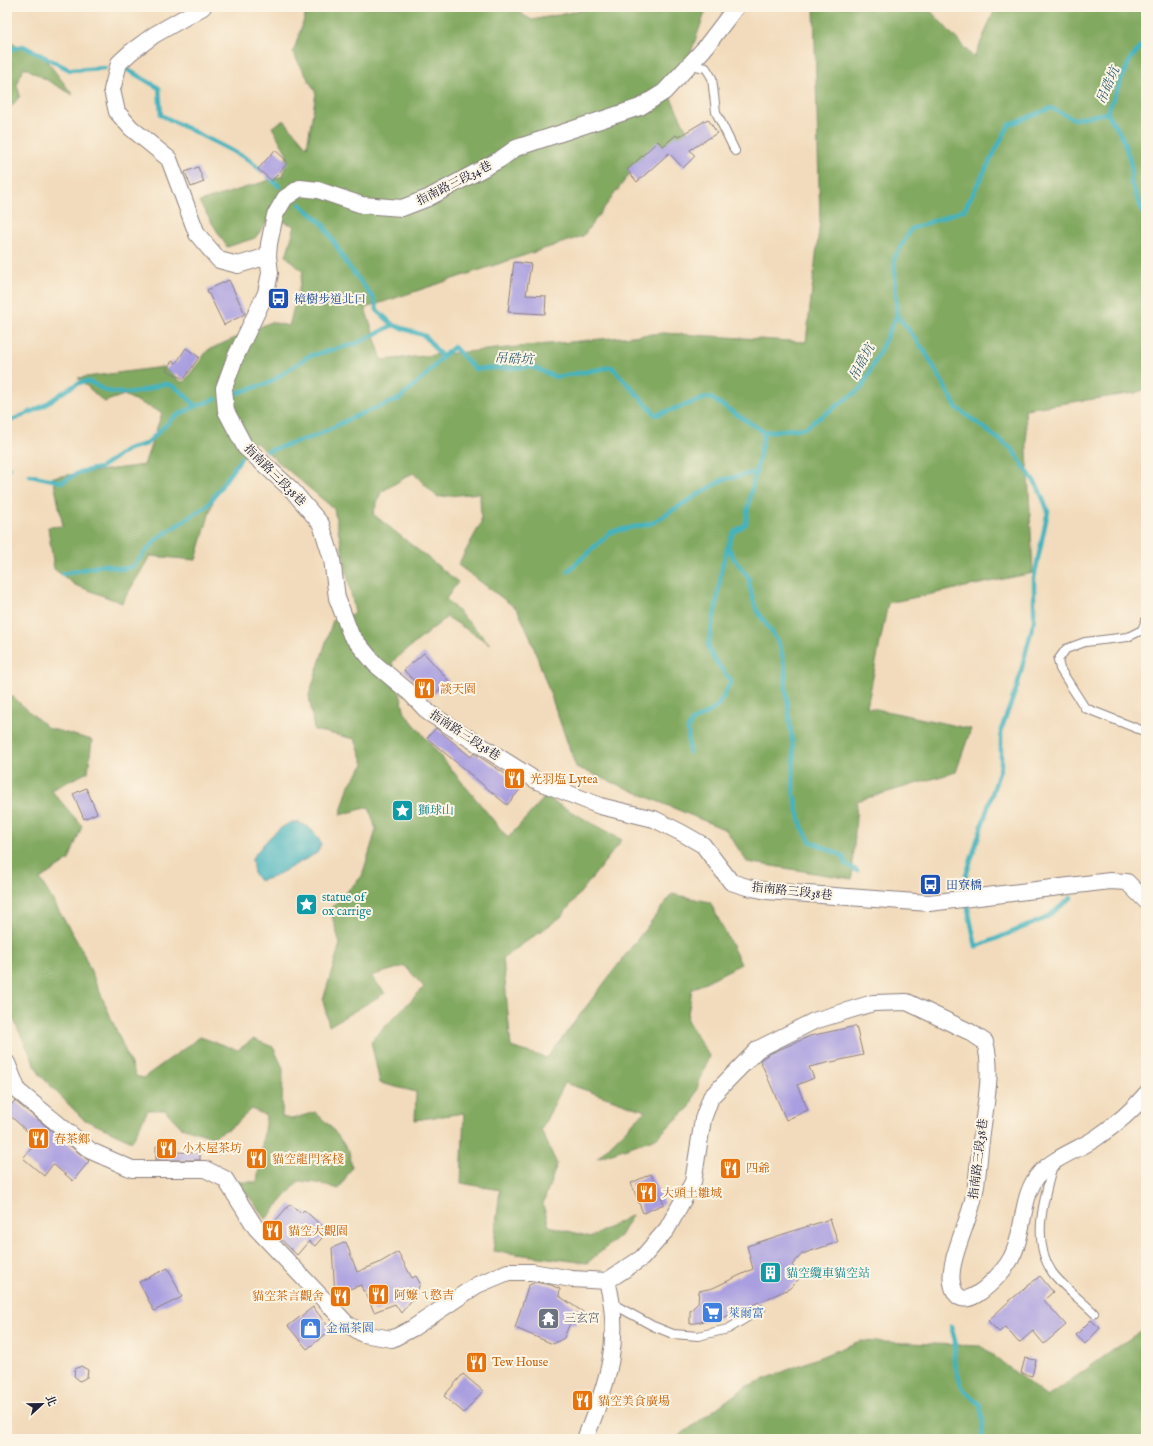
<svg xmlns="http://www.w3.org/2000/svg" width="1153" height="1446" font-family="'IM FELL English','Noto Serif TC',serif">
<style>
.forest{fill:#82a960;stroke:#52664e}
.water{fill:#44b3be;stroke:#336a7c}
.lines{fill:none;stroke-linecap:round;stroke-linejoin:round}
.stream{stroke:#44b3be;stroke-width:4.5}
.building{fill:#a99ee0}
.service-casing{stroke:#8a7e7c;stroke-width:10}
.minor-casing{stroke:#8a7e7c;stroke-width:18}
.service{stroke:#fff;stroke-width:8}
.minor{stroke:#fff;stroke-width:16}
.labels{text-anchor:middle;stroke-width:4;stroke-linejoin:round;paint-order:stroke}
.street-label{font-size:12px;fill:#22223b;stroke:#fcf5e5}
.transit-label{font-size:12px;fill:#164399;stroke:#fcf5e5;text-anchor:start}
.food-label{font-size:12px;fill:#c56008;stroke:#fcf5e5;text-anchor:start}
.culture-label{font-size:12px;fill:#0d838f;stroke:#fcf5e5;text-anchor:start}
.shop-label{font-size:12px;fill:#366cbe;stroke:#fcf5e5;text-anchor:start}
.worship-label{font-size:12px;fill:#5b616d;stroke:#fcf5e5;text-anchor:start}
.water-label{font-size:13px;font-style:italic;fill:#305c6f;stroke:#fcf5e5}
</style>
<rect width="100%" height="100%" fill="#fcf5e5"/>
<filter id="ink" filterUnits="userSpaceOnUse"><feTurbulence type="fractalNoise" baseFrequency=".025" numOctaves="2"/><feDisplacementMap in="SourceGraphic" scale="8" xChannelSelector="R" yChannelSelector="G"/><feConvolveMatrix kernelMatrix="1 2 1 2 8 2 1 2 1" color-interpolation-filters="sRGB"/></filter>
<filter id="wash" filterUnits="userSpaceOnUse"><feTurbulence type="fractalNoise" baseFrequency=".012" numOctaves="4" result="noise"/><feDisplacementMap in="SourceGraphic" scale="16" xChannelSelector="R" yChannelSelector="G"/><feGaussianBlur stdDeviation="0.9" result="paint"/><feColorMatrix in="noise" values="0 0 0 0 0 0 0 0 0 0 0 0 0 0 0 0 0 1.4 0 .05"/><feComposite in="paint" operator="in"/></filter>
<g filter="url(#wash)">
<rect width="100%" height="100%" fill="#f2dbbc"/>
<path class="forest" d="M 308,7 L 510,7 L 532,20 L 598,7 L 707,7 L 690,55 L 668,92 L 688,133 L 637,164 L 583,236 L 365,308 L 382,360 L 663,333 L 806,342 L 820,221 L 814,7 L 927,7 L 974,58 L 996,7 L 1146,7 L 1146,389 L 1135,393 L 1025,409 L 1033,573 L 888,603 L 867,707 L 971,729 L 956,772 L 857,801 L 852,879 L 747,862 L 726,830 L 576,767 L 529,634 L 517,609 L 458,565 L 481,523 L 480,493 L 437,497 L 413,473 L 381,492 L 373,514 L 458,582 L 446,599 L 490,644 L 447,617 L 392,662 L 405,713 L 508,838 L 545,797 L 622,840 L 561,917 L 503,958 L 511,1047 L 547,1058 L 672,894 L 710,902 L 741,964 L 692,989 L 687,1020 L 709,1056 L 690,1107 L 656,1138 L 597,1158 L 645,1111 L 565,1083 L 541,1130 L 557,1164 L 543,1204 L 549,1226 L 591,1237 L 632,1215 L 620,1236 L 587,1263 L 493,1251 L 500,1190 L 461,1183 L 464,1113 L 415,1120 L 416,1092 L 380,1083 L 371,1041 L 424,987 L 405,966 L 371,976 L 385,993 L 329,1026 L 323,1000 L 340,944 L 330,909 L 362,876 L 376,830 L 369,807 L 340,815 L 349,785 L 364,764 L 355,739 L 314,730 L 309,695 L 333,620 L 355,613 L 334,509 L 255,442 L 215,494 L 196,560 L 150,556 L 122,603 L 75,585 L 54,569 L 48,527 L 63,526 L 53,477 L 144,465 L 162,413 L 124,395 L 104,402 L 78,378 L 163,367 L 183,383 L 208,350 L 271,322 L 289,326 L 303,272 L 286,256 L 295,226 L 271,217 L 255,238 L 227,247 L 199,202 L 283,176 L 287,154 L 272,127 L 284,120 L 307,147 L 316,93 L 293,53 Z
M 7,41 L 43,56 L 73,95 L 24,67 L 17,84 L 20,96 L 7,112 Z
M 7,696 L 13,697 L 48,728 L 92,740 L 88,772 L 51,790 L 82,826 L 69,860 L 40,879 L 81,948 L 136,1076 L 143,1078 L 200,1037 L 238,1050 L 253,1039 L 273,1047 L 283,1068 L 282,1117 L 292,1119 L 315,1112 L 331,1127 L 349,1151 L 352,1167 L 339,1189 L 317,1183 L 299,1181 L 266,1219 L 238,1182 L 257,1182 L 266,1116 L 252,1109 L 232,1127 L 212,1137 L 181,1127 L 165,1110 L 148,1110 L 132,1141 L 83,1119 L 40,1075 L 7,1006 Z
M 1146,1327 L 1146,1439 L 675,1439 L 745,1387 L 860,1341 L 981,1346 L 1047,1397 Z"/>
<path class="water" d="M 292,822 C 306,822 316,832 321,844 L 317,853 L 273,877 L 259,881 L 254,874 L 252,859 C 263,844 275,829 292,822 Z"/>
<g class="lines">
<path class="stream" d="M 7,50 L 23,46 L 70,70 L 105,68
M 128,70 L 159,88 L 161,115 L 246,158 L 262,171
M 1107,113 L 1122,136 L 1131,164 L 1131,183 L 1146,219
M 269,177 L 279,186
M 300,204 L 323,224 L 347,264 L 374,299 L 377,310 L 393,325 L 425,336 L 442,357 L 454,347 L 475,369 L 532,367 L 556,377 L 612,367 L 656,415 L 709,397 L 764,432 L 805,428 L 862,388 L 897,315 L 894,259 L 911,229 L 964,210 L 1009,125 L 1051,108 L 1074,119 L 1107,113 L 1130,60 L 1146,40
M 897,315 L 924,350 L 957,408 L 1012,449 L 1038,487 L 1048,511 L 1034,578 L 1034,620 L 1017,687 L 1001,730 L 1001,766 L 963,885 L 976,947 L 1046,918 L 1071,898
M 230,395 L 269,383 L 309,356 L 358,343 L 393,325
M 7,422 C 19,417 32,412 43,406 C 56,398 68,387 82,382 C 92,379 99,389 107,391 C 119,394 134,393 146,390 C 155,387 161,382 170,385 C 180,388 188,399 196,406
M 268,451 L 315,436 L 356,416 L 399,399 L 426,375 L 442,357
M 7,469 L 9,468
M 30,475 L 62,482 L 80,472 L 100,468 L 128,449 L 146,444 L 174,417 L 196,406 L 216,399
M 728,546 L 733,557 L 749,578 L 749,585 L 756,609 L 779,643 L 785,667 L 786,690 L 794,757 L 793,791 L 802,827 L 810,841 L 843,856 L 846,864 L 857,871
M 568,571 L 611,532 L 652,523 L 722,480 L 757,472
M 63,574 L 104,565 L 121,569 L 132,567 L 158,538 L 208,505 L 241,458
M 689,753 L 688,729 L 692,721 C 717,710 720,706 731,681 L 713,658 L 708,646 L 717,601 L 722,567 L 728,546 L 733,533 L 746,524 C 748,493 760,463 764,432
M 951,1326 L 955,1341 L 954,1360 L 962,1388 L 980,1405 L 983,1420 L 982,1439"/>
</g>
<g id="blocks">
<path class="building" d="M 708,119 L 717,133 L 690,150 L 695,156 L 683,168 L 669,153 L 637,182 L 627,170 L 658,141 L 663,146 L 676,135 L 678,137 Z
M 275,150 L 288,162 L 272,181 L 258,169 Z
M 198,167 L 204,182 L 191,187 L 185,172 Z
M 514,262 L 531,264 L 526,295 L 546,296 L 545,314 L 508,312 Z
M 229,280 L 245,314 L 224,325 L 207,290 Z
M 186,348 L 199,357 L 184,379 L 166,370 L 172,361 L 176,363 Z
M 424,653 L 449,681 L 430,698 L 404,670 Z
M 436,728 L 471,757 L 474,753 L 523,786 L 507,805 L 427,738 Z
M 86,788 L 97,813 L 84,819 L 73,794 Z
M 856,1026 L 863,1055 L 809,1067 L 814,1078 L 797,1085 L 808,1110 L 786,1120 L 760,1060 L 769,1054 L 810,1036 Z
M 15,1101 L 89,1161 L 73,1181 L 53,1164 L 44,1176 L 23,1158 L 38,1141 L 7,1113 L 7,1109 Z
M 156,1146 L 175,1147 L 175,1152 L 200,1153 L 200,1160 L 156,1160 Z
M 651,1174 L 664,1204 L 643,1213 L 631,1183 Z
M 290,1204 L 301,1213 L 304,1210 L 328,1231 L 315,1246 L 309,1241 L 297,1255 L 269,1228 Z
M 830,1219 L 838,1242 L 802,1254 L 792,1265 L 801,1277 L 789,1289 L 725,1317 L 690,1324 L 690,1311 L 698,1303 L 699,1291 L 713,1288 L 753,1269 L 747,1246 Z
M 346,1242 L 357,1272 L 379,1263 L 398,1252 L 412,1278 L 416,1276 L 420,1283 L 416,1295 L 401,1313 L 395,1304 L 374,1312 L 365,1291 L 363,1291 L 361,1285 L 335,1294 L 332,1248 Z
M 168,1268 L 182,1297 L 154,1311 L 139,1282 Z
M 1040,1276 L 1053,1292 L 1044,1300 L 1066,1325 L 1044,1344 L 1033,1331 L 1019,1343 L 1005,1327 L 999,1332 L 988,1321 L 1008,1302 Z
M 535,1282 L 551,1285 L 560,1289 L 559,1296 L 583,1312 L 575,1325 L 570,1323 L 564,1338 L 553,1344 L 515,1328 L 528,1286 Z
M 313,1307 L 331,1330 L 307,1349 L 288,1326 Z
M 1091,1320 L 1100,1328 L 1085,1344 L 1076,1335 Z
M 1025,1358 L 1036,1360 L 1032,1376 L 1021,1373 Z
M 81,1366 L 88,1370 L 87,1377 L 80,1381 L 74,1376 L 75,1369 Z
M 463,1374 L 483,1391 L 464,1413 L 444,1396 Z"/>
</g>
</g>
<g filter="url(#ink)">
<use href="#blocks" fill-opacity="0" stroke="#8a7e7c" stroke-width="1"/>
<g class="lines">
<defs>
<path id="service" d="M 690,65 L 706,68 L 712,78 L 716,112 L 735,151
M 1146,620 L 1142,630 L 1128,637 L 1085,642 L 1066,649 L 1058,660 L 1060,669 L 1085,708 L 1146,732
M 1053,1165 C 1044,1199 1031,1241 1052,1272 C 1062,1286 1082,1301 1094,1313
M 613,1304 L 653,1326 L 673,1334 L 698,1336 L 728,1329 L 761,1309"/>
<path id="minor" d="M 203,7 L 154,35 L 131,52 L 119,63 L 112,90 L 117,112 L 131,128 L 169,159 L 197,234 L 219,260 L 238,265 L 268,256
M 736,7 L 704,49 L 664,92 L 640,107 L 516,148 L 499,160 L 428,198 L 402,208 L 362,205 L 318,190 L 300,188 L 285,198 L 275,215 L 269,244 L 268,256 L 270,273 L 266,293 L 235,358 L 224,388 L 226,411 L 245,447 L 292,490 L 321,524 L 332,559 L 337,598 L 351,635 L 375,664 L 410,693 L 429,713 L 537,781 L 600,806 L 654,819 L 682,833 L 703,845 L 731,882 L 747,887 L 767,891 L 929,903 L 1110,881 L 1127,882 L 1146,901
M 7,1063 L 18,1091 L 91,1151 L 132,1169 L 205,1169 L 225,1179 L 256,1228 L 346,1323 L 363,1334 L 392,1339 L 413,1328 L 477,1285 L 508,1272 L 532,1272 L 572,1279 L 607,1281 L 616,1275 L 642,1258 L 667,1229 L 693,1182 L 703,1119 L 711,1097 L 758,1049 L 814,1021 L 873,1003 L 907,1002 L 970,1032 L 985,1042 C 994,1073 984,1109 981,1141 C 978,1162 978,1184 972,1204 C 967,1225 948,1263 952,1283 C 959,1319 992,1283 1003,1270 C 1028,1242 1017,1198 1040,1173 C 1055,1157 1078,1150 1096,1138 C 1114,1126 1133,1110 1146,1094
M 585,1439 C 607,1385 623,1339 607,1281"/>
</defs>
<use href="#service" class="service-casing"/>
<use href="#minor" class="minor-casing"/>
<use href="#service" class="service"/>
<use href="#minor" class="minor"/>
</g>
</g>
<defs>
<symbol id="bus-square" viewBox="-11 -11 22 22"><rect x="-9" y="-9" width="18" height="18" rx="4" fill="#1a4fb4" stroke="#fcf5e5"/><path d="M-5-6H5V4H4V6H2V4H-2V6H-4V4H-5ZM-3.5-4V0h7V-4ZM-3.5 1.2v1.5H-2V1.2ZM2 1.2v1.5H3.5V1.2Z" fill="#fff"/></symbol>
<symbol id="restaurant-square" viewBox="-11 -11 22 22"><rect x="-9" y="-9" width="18" height="18" rx="4" fill="#e8710a" stroke="#fcf5e5"/><path d="M-5-6h1v4h1v-4h1v4h1v-4h1v5L-1.5 .5V6h-2V.5L-5-1ZM5-6V6H3V1.5H1.5Q1.5-4 5-6Z" fill="#fff"/></symbol>
<symbol id="sight-square" viewBox="-11 -11 22 22"><rect x="-9" y="-9" width="18" height="18" rx="4" fill="#0f9aa8" stroke="#fcf5e5"/><path d="M0-6L1.8-2.2L6-1.7L2.9 1.2L3.7 5.4L0 3.3L-3.7 5.4L-2.9 1.2L-6-1.7L-1.8-2.2Z" fill="#fff"/></symbol>
<symbol id="building-square" viewBox="-11 -11 22 22"><rect x="-9" y="-9" width="18" height="18" rx="4" fill="#0f9aa8" stroke="#fcf5e5"/><path d="M-4-6H4V6H1V3H-1V6H-4ZM-2.5-4.3h1.7v1.8h-1.7ZM.8-4.3h1.7v1.8H.8ZM-2.5-1h1.7V.8h-1.7ZM.8-1h1.7V.8H.8Z" fill="#fff"/></symbol>
<symbol id="supermarket-square" viewBox="-11 -11 22 22"><rect x="-9" y="-9" width="18" height="18" rx="4" fill="#3f7fe0" stroke="#fcf5e5"/><path d="M-6-5.5h2.5l.6 2H6L4.5 2H-2.5L-4.4-4H-6ZM-1.5 3.2a1.3 1.3 0 1 0 .1 0ZM3 3.2a1.3 1.3 0 1 0 .1 0Z" fill="#fff"/></symbol>
<symbol id="temple-square" viewBox="-11 -11 22 22"><rect x="-9" y="-9" width="18" height="18" rx="4" fill="#6b7280" stroke="#fcf5e5"/><path d="M0-6L5-2H3V0L6.5 2.5H4V6H1.5V3h-3V6H-4V2.5H-6.5L-3 0V-2H-5Z" fill="#fff"/></symbol>
<symbol id="shop-square" viewBox="-11 -11 22 22"><rect x="-9" y="-9" width="18" height="18" rx="4" fill="#3f7fe0" stroke="#fcf5e5"/><path d="M-5-2.5h2.3a2.7 3.5 0 0 1 5.4 0H5L5.5 6h-11ZM-1.5-2.5h3a1.5 2.3 0 0 0-3 0Z" fill="#fff"/></symbol>
</defs>
<g fill-rule="evenodd">
<use href="#bus-square" x="266" y="286" width="25" height="25"/>
<use href="#restaurant-square" x="412" y="676" width="25" height="25"/>
<use href="#restaurant-square" x="502" y="766" width="25" height="25"/>
<use href="#sight-square" x="390" y="798" width="25" height="25"/>
<use href="#bus-square" x="918" y="872" width="25" height="25"/>
<use href="#sight-square" x="294" y="892" width="25" height="25"/>
<use href="#restaurant-square" x="26" y="1126" width="25" height="25"/>
<use href="#restaurant-square" x="154" y="1136" width="25" height="25"/>
<use href="#restaurant-square" x="244" y="1146" width="25" height="25"/>
<use href="#restaurant-square" x="718" y="1156" width="25" height="25"/>
<use href="#restaurant-square" x="634" y="1180" width="25" height="25"/>
<use href="#restaurant-square" x="260" y="1218" width="25" height="25"/>
<use href="#building-square" x="758" y="1260" width="25" height="25"/>
<use href="#restaurant-square" x="366" y="1282" width="25" height="25"/>
<use href="#restaurant-square" x="328" y="1284" width="25" height="25"/>
<use href="#supermarket-square" x="700" y="1300" width="25" height="25"/>
<use href="#temple-square" x="536" y="1306" width="25" height="25"/>
<use href="#shop-square" x="298" y="1316" width="25" height="25"/>
<use href="#restaurant-square" x="464" y="1350" width="25" height="25"/>
<use href="#restaurant-square" x="570" y="1388" width="25" height="25"/>
</g>
<g class="labels">
<g class="street-label">
<text transform="translate(454 183) rotate(-27)" y="4">指南路三段34巷</text>
<text transform="translate(275 475) rotate(45)" y="4">指南路三段38巷</text>
<text transform="translate(465 735) rotate(33)" y="4">指南路三段38巷</text>
<text transform="translate(792 891) rotate(6)" y="4">指南路三段38巷</text>
<text transform="translate(978 1159) rotate(-83)" y="4">指南路三段38巷</text>
</g>
<g class="transit-label">
<text x="294" y="303">樟樹步道北口</text>
<text x="946" y="889">田寮橋</text>
</g>
<g class="food-label">
<text x="440" y="693">談天園</text>
<text x="530" y="783">光羽塩 Lytea</text>
<text x="54" y="1143">春茶鄉</text>
<text x="182" y="1152">小木屋茶坊</text>
<text x="272" y="1163">貓空龍門客棧</text>
<text x="746" y="1172">四爺</text>
<text x="662" y="1197">大頭土雛城</text>
<text x="288" y="1235">貓空大觀園</text>
<text x="394" y="1299">阿嬤ㄟ憨吉</text>
<text x="324" y="1300" text-anchor="end">貓空茶言觀舍</text>
<text x="492" y="1366">Tew House</text>
<text x="598" y="1405">貓空美食廣場</text>
</g>
<g class="culture-label">
<text x="418" y="814">獅球山</text>
<text x="322" y="901">statue of<tspan x="322" dy="14">ox carrige</tspan></text>
<text x="786" y="1277">貓空纜車貓空站</text>
</g>
<g class="shop-label">
<text x="728" y="1317">萊爾富</text>
<text x="326" y="1332">金福茶園</text>
</g>
<g class="worship-label">
<text x="564" y="1322">三玄宮</text>
</g>
<g class="water-label">
<text transform="translate(1107 85) rotate(-67)" y="5">吊硞坑</text>
<text transform="translate(514 358) rotate(2)" y="5">吊硞坑</text>
<text transform="translate(861 362) rotate(-62)" y="5">吊硞坑</text>
</g>
</g>
<rect width="1153" height="1446" fill="none" stroke="#fcf5e5" stroke-width="24"/>
<g transform="translate(42 1404) rotate(68)" stroke="#fcf5e5" stroke-width="3" paint-order="stroke">
<path d="M0-3L7 15L0 10L-7 15Z" fill="#22223b"/>
<text y="-6" font-size="11" font-weight="bold" text-anchor="middle" fill="#22223b">北</text>
</g>
</svg>
